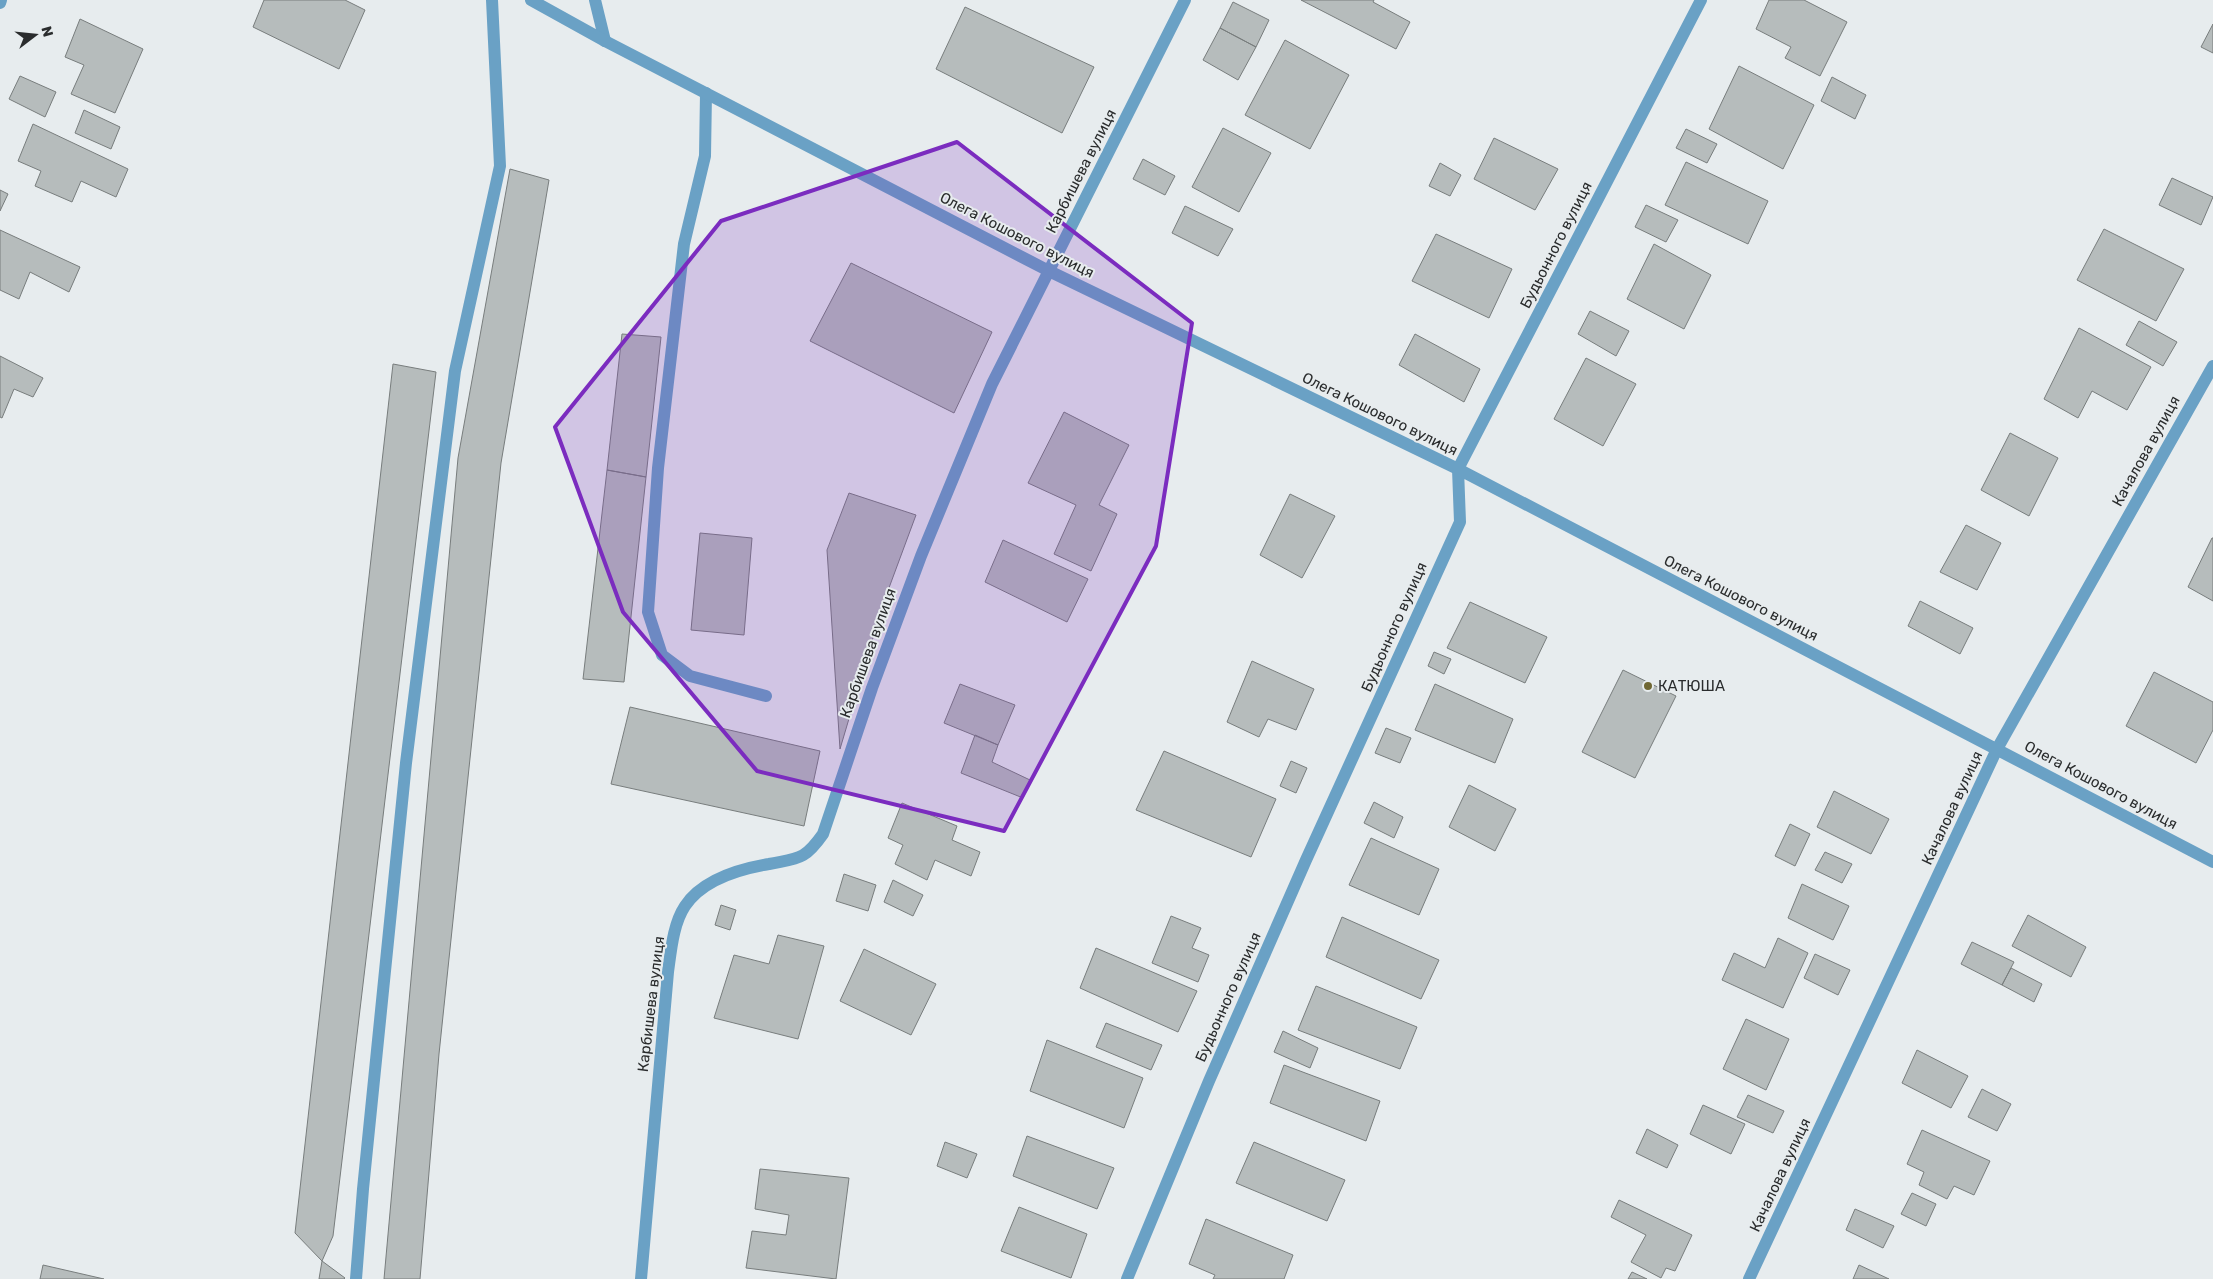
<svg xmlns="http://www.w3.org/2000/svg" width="2213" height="1279" font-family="Rubik,sans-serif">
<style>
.building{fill:#b6bcbc;stroke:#787d7d}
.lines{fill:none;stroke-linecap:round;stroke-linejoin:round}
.lane{stroke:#6aa1c5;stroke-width:12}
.street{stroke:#6aa1c5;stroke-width:12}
.marked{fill:#7b2cbf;fill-opacity:0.2;stroke:#7b2cbf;stroke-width:4;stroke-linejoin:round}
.poi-dot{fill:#6f6733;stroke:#e7ecee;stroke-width:2}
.labels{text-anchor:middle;stroke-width:4;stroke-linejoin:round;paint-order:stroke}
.street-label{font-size:15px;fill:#2a2c2d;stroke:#e7ecee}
.poi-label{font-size:15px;fill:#2a2c2d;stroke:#e7ecee;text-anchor:start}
</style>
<rect width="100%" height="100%" fill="#e7ecee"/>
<path class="building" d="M 264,0 L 345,0 L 365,10 L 339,69 L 253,27 Z
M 1301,0 L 1374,0 L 1373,2 L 1410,22 L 1396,49 Z
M 1769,0 L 1804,0 L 1847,22 L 1820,76 L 1785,58 L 1791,47 L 1756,29 Z
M 1233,2 L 1269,20 L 1256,47 L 1220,28 Z
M 965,7 L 1094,67 L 1062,133 L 936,69 Z
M 80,19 L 143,49 L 115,113 L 71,94 L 84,65 L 65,57 Z
M 2213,24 L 2213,53 L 2201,47 Z
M 1220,28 L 1256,47 L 1238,80 L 1203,60 Z
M 1285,40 L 1349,75 L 1310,149 L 1245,115 Z
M 1739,66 L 1814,105 L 1783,169 L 1709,129 Z
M 20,76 L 56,92 L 45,117 L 9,99 Z
M 1832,77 L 1866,95 L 1855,119 L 1821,101 Z
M 84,110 L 120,127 L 111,149 L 75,133 Z
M 33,124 L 128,169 L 116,197 L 81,181 L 72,202 L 35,186 L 41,171 L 18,161 Z
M 1223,128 L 1271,153 L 1239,212 L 1192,187 Z
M 1686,129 L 1717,144 L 1707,163 L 1676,148 Z
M 1494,138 L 1558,169 L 1535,210 L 1474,179 Z
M 1143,159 L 1175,176 L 1165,195 L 1133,179 Z
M 1686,162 L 1768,201 L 1748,244 L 1665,205 Z
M 1440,163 L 1461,175 L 1450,196 L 1429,186 Z
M 510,169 L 549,180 L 501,463 L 439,1054 L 420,1279 L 384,1279 L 458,458 Z
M 2172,178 L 2213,197 L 2201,225 L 2159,205 Z
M 0,190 L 8,194 L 0,211 Z
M 1646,205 L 1678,220 L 1666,242 L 1635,227 Z
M 1185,206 L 1233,229 L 1218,256 L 1172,233 Z
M 2104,229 L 2184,269 L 2156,321 L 2077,280 Z
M 0,230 L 80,267 L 69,292 L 30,272 L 19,299 L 0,290 Z
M 1436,234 L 1512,269 L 1489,318 L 1412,281 Z
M 1654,244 L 1711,275 L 1684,329 L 1627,299 Z
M 851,263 L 992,332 L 954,413 L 810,341 Z
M 1590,311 L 1629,331 L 1616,356 L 1578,334 Z
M 2139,321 L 2177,342 L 2163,366 L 2126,345 Z
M 2079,328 L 2151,367 L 2127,410 L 2092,391 L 2078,418 L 2044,399 Z
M 622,334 L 661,337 L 646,477 L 607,470 Z
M 1415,334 L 1480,369 L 1464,402 L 1399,365 Z
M 0,356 L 43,378 L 33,397 L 14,389 L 2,418 L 0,417 Z
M 1586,358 L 1636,384 L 1603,446 L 1554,419 Z
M 393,364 L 436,372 L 333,1236 L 322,1261 L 295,1233 Z
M 1064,412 L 1129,445 L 1099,505 L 1117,514 L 1091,571 L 1054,554 L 1076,505 L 1028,483 Z
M 2010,433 L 2058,458 L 2029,516 L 1981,490 Z
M 607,470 L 646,477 L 624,682 L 583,679 Z
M 849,493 L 916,515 L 883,604 L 840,749 L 827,550 Z
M 1290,494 L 1335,516 L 1302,578 L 1260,555 Z
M 1966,525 L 2001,543 L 1977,590 L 1940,572 Z
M 700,533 L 752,538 L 744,635 L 691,630 Z
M 2212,538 L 2213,538 L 2213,601 L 2188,587 Z
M 1003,540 L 1088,579 L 1067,622 L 985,582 Z
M 1920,601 L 1973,628 L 1960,654 L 1908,626 Z
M 1470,602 L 1547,637 L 1525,683 L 1447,648 Z
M 1434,652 L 1451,659 L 1444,674 L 1428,666 Z
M 1252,661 L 1314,689 L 1296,730 L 1268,719 L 1259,737 L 1227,722 Z
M 1623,670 L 1676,696 L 1635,778 L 1582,752 Z
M 2154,672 L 2213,702 L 2213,730 L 2196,763 L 2126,726 Z
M 960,684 L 1015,705 L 998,745 L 944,723 Z
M 1435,684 L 1513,719 L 1495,763 L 1415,730 Z
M 630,707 L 820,751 L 804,826 L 611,784 Z
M 1386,728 L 1411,738 L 1400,763 L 1375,753 Z
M 975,735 L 998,745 L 992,762 L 1030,780 L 1023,798 L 961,773 Z
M 1164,751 L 1276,799 L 1251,857 L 1136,810 Z
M 1291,761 L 1307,768 L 1296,793 L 1280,786 Z
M 1469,785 L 1516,809 L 1495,851 L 1449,827 Z
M 1834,791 L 1889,819 L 1871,854 L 1817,827 Z
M 1374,802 L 1403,817 L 1394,838 L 1364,823 Z
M 902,803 L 957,826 L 952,840 L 980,852 L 971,876 L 935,860 L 927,880 L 895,864 L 903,845 L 888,838 Z
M 1790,824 L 1810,834 L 1795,866 L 1775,856 Z
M 1371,838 L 1439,869 L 1419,915 L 1349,885 Z
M 1825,852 L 1852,864 L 1842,883 L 1815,870 Z
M 844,874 L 876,885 L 868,911 L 836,901 Z
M 893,880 L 923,895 L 913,916 L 884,902 Z
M 1802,884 L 1849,906 L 1833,940 L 1788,918 Z
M 721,905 L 736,910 L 730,930 L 715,925 Z
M 2028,915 L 2086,947 L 2071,977 L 2012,946 Z
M 1171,916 L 1201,928 L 1192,948 L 1209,955 L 1198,982 L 1152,963 Z
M 1342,917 L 1439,960 L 1421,999 L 1326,957 Z
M 778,935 L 824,946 L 798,1039 L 714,1018 L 734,955 L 769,964 Z
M 1778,938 L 1808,953 L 1783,1008 L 1722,980 L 1734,953 L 1765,968 Z
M 1972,942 L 2014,962 L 2002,985 L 1961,964 Z
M 1096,948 L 1197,991 L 1178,1032 L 1080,988 Z
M 864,949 L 936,984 L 911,1035 L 840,1001 Z
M 1815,954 L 1850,970 L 1838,995 L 1804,978 Z
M 2011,968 L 2042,984 L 2034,1002 L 2002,985 Z
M 1316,986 L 1417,1027 L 1400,1069 L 1298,1030 Z
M 1746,1019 L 1789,1039 L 1766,1090 L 1723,1069 Z
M 1106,1023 L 1162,1045 L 1151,1070 L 1096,1047 Z
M 1283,1031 L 1318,1048 L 1310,1068 L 1274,1052 Z
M 1047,1040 L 1143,1078 L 1124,1128 L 1030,1091 Z
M 1917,1050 L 1968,1076 L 1951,1108 L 1902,1083 Z
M 1284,1065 L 1380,1101 L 1366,1141 L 1270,1103 Z
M 1982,1089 L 2011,1104 L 1997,1131 L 1968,1117 Z
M 1748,1095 L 1784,1111 L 1773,1133 L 1737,1117 Z
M 1703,1105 L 1745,1124 L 1731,1154 L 1690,1134 Z
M 1647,1129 L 1678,1145 L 1667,1168 L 1636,1153 Z
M 1922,1130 L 1990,1161 L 1974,1195 L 1954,1186 L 1947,1199 L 1919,1185 L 1924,1172 L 1907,1164 Z
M 1027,1136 L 1114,1168 L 1097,1209 L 1013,1176 Z
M 945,1142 L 977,1154 L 967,1178 L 937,1166 Z
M 1254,1142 L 1345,1180 L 1327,1221 L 1236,1183 Z
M 760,1169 L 849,1178 L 836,1279 L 746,1268 L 752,1231 L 786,1235 L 789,1215 L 755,1209 Z
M 1912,1193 L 1936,1204 L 1926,1226 L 1901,1214 Z
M 1619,1200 L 1692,1235 L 1675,1271 L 1666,1268 L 1661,1278 L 1631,1262 L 1646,1235 L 1611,1217 Z
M 1019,1207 L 1087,1234 L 1071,1278 L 1001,1251 Z
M 1855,1209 L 1894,1226 L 1883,1248 L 1846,1230 Z
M 1206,1219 L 1293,1255 L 1284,1279 L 1213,1279 L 1215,1275 L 1189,1264 Z
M 322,1261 L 345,1278 L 344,1279 L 319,1279 Z
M 43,1265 L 104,1279 L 40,1279 Z
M 1859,1265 L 1889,1279 L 1853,1279 Z
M 1632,1272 L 1647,1279 L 1628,1279 Z"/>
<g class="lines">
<path class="lane" d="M 595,0 L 605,41
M 706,93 L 705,156 L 684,244 L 658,468 L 648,612 L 662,655 L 690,676 L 766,696
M 356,1279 L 363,1189 L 406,763 L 455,371 L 500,166 L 492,0"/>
<path class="street" d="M 531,0 L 605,41 L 1049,271 L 1458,469 L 2213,862
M 0,3 L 1,0
M 641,1279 L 668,972 C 671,951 673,924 685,906 C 703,879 739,869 769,864 C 798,858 804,861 823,834 L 872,688 L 921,556 L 992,384 L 1185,0
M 1127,1279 L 1209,1081 L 1306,860 L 1460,522 L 1458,469 L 1701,0
M 1749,1279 L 1997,749 L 2213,366"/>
</g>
<path class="marked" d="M 957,142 L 1192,323 L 1156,546 L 1004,831 L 757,771 L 623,612 L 555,427 L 721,221 Z"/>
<circle class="poi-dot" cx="1648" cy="686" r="5"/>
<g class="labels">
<g class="street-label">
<text transform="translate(1081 171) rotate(-63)" y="5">Карбишева вулиця</text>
<text transform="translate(1017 235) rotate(27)" y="5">Олега Кошового вулиця</text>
<text transform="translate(1556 245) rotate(-63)" y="5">Будьонного вулиця</text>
<text transform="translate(1380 414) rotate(26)" y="5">Олега Кошового вулиця</text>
<text transform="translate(2146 451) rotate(-61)" y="5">Качалова вулиця</text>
<text transform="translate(1741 598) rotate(27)" y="5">Олега Кошового вулиця</text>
<text transform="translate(1394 627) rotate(-66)" y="5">Будьонного вулиця</text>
<text transform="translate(868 653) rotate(-70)" y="5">Карбишева вулиця</text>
<text transform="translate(2101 785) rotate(28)" y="5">Олега Кошового вулиця</text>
<text transform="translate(1952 808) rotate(-65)" y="5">Качалова вулиця</text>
<text transform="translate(1228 997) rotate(-66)" y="5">Будьонного вулиця</text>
<text transform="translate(651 1004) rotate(-83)" y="5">Карбишева вулиця</text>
<text transform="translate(1780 1175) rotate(-65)" y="5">Качалова вулиця</text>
</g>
<g class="poi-label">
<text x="1658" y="691">КАТЮША</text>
</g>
</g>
<g transform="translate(35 35) rotate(74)" stroke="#e7ecee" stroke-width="4" paint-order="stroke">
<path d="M0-4L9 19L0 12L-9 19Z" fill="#2a2c2d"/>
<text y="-8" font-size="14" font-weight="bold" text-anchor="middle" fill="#2a2c2d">N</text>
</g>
</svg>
